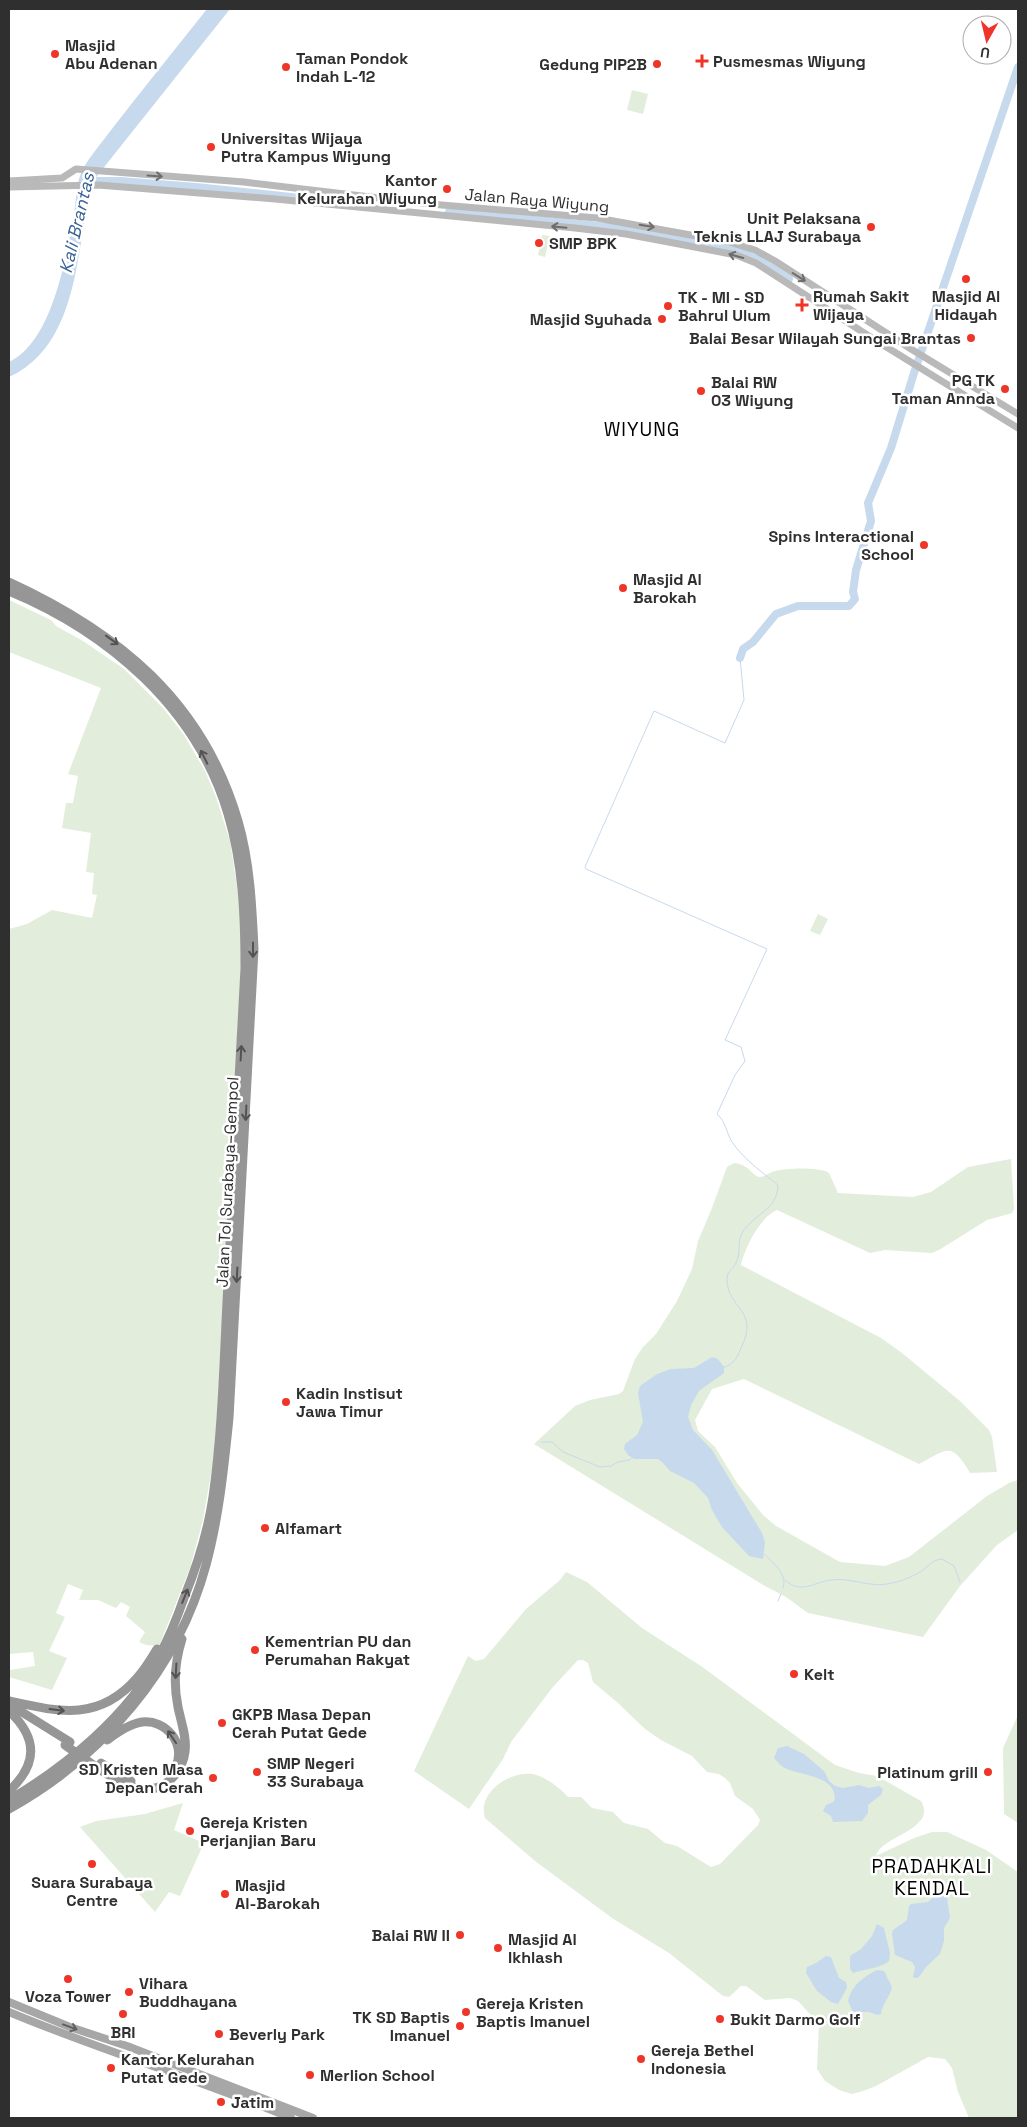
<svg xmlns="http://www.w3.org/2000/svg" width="1027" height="2127" font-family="'Space Grotesk',sans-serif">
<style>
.green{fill:#e2eddb}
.water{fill:#c7d9ed}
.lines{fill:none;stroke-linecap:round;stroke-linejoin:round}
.stream{stroke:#c7d9ed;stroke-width:1}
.river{stroke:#c7d9ed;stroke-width:8}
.secondary{stroke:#b9b9b9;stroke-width:7}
.primary{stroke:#a7a7a7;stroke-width:8}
.motorway{stroke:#969696;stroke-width:9}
.motorway-bridge{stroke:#969696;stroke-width:9}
.oneway{stroke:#6d6d6d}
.oneway2{stroke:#535353}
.oneway3{stroke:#5f5f5f}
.poi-dot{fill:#ee3528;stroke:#fff;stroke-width:2}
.labels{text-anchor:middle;stroke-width:5;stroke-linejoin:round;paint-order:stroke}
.poi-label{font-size:16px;font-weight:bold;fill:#2f2f2f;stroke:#fff;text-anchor:start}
.street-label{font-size:16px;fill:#2f2f2f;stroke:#fff}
.water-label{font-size:18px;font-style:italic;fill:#386495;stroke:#fff}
.quarter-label{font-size:19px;letter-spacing:1px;fill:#000;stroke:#fff}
</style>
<rect width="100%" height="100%" fill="#fff"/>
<path class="green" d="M 632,90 L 648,94 L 643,114 L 627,110 Z
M 542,235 L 550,236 L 545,257 L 538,255 Z
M 9,600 L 51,620 L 56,626 L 83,641 L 124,669 L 163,708 L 184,735 L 205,771 L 216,797 L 230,841 L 240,906 L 241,961 L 218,1403 L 213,1462 L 203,1520 L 190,1568 L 159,1646 L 146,1645 L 139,1642 L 145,1632 L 126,1616 L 130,1607 L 121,1602 L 116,1608 L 98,1600 L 79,1600 L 83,1590 L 68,1584 L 56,1613 L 65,1617 L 49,1651 L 67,1658 L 52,1690 L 9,1677 L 10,1670 L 35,1666 L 33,1652 L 9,1654 L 9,929 L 27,924 L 52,910 L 92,918 L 97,895 L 92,894 L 94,873 L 86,872 L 91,833 L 62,828 L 66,803 L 73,803 L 78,776 L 68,774 L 101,688 L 9,652 Z
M 818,914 L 828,919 L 820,935 L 810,931 Z
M 1011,1159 L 1014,1209 L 1012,1213 L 987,1220 L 939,1250 L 932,1253 L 885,1250 L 870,1253 L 777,1210 C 760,1217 744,1249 741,1265 L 881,1338 L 902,1353 L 960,1401 L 989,1430 L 992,1437 L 997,1472 L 970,1473 C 951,1441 948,1449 919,1464 L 744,1379 L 712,1389 L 695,1420 L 698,1431 L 715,1447 L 737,1483 L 763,1515 L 776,1526 L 840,1562 L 885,1566 L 909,1557 L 987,1496 L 1009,1483 L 1018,1480 L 1018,1530 L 997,1545 L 960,1586 L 923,1637 L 808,1613 L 786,1597 L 765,1586 L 534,1444 L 575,1406 L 590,1400 L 619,1394 L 623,1391 L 635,1359 L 643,1347 L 656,1334 L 677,1301 L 692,1269 L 698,1241 L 712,1208 L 727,1167 L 734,1163 C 749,1164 753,1177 760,1177 C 765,1177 770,1172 775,1171 C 787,1168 819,1167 829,1173 L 838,1193 L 913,1197 L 931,1192 L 968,1167 Z
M 566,1572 L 587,1582 L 642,1628 L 701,1666 L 835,1765 L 859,1773 L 877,1776 L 921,1801 C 938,1830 880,1836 876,1856 L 914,1838 L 932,1832 L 947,1832 L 986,1850 L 1018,1872 L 1018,2118 L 969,2118 L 958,2092 L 952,2068 L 945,2059 L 928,2057 L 876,2086 L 863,2091 L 852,2094 L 839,2090 L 825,2081 L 817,2069 L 819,2024 L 798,2001 L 790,1998 L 765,2000 L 746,1986 L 741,1986 L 729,1997 L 723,1996 L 669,1953 L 612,1918 L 535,1861 L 485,1818 C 477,1793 509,1771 532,1774 C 545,1776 560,1788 568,1797 L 581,1797 L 592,1808 L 613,1812 L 624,1823 L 648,1829 L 665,1843 L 677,1846 L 711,1867 L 720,1864 L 758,1825 L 760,1820 L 753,1809 L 735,1796 L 730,1783 L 725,1778 L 719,1774 L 707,1772 L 692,1756 L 661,1740 L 645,1729 L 618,1703 L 593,1682 L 588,1663 L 583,1660 L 578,1660 L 552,1688 L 511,1742 L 503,1759 L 469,1809 L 414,1771 L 468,1656 L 476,1661 L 484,1659 L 526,1609 L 560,1580 Z
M 1018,1715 L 1018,1823 L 1004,1814 L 1003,1748 Z
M 183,1803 L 174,1830 L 204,1843 L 180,1896 L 169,1892 L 155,1912 L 80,1827 L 96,1821 L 145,1814 Z"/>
<path class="water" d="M 207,9 L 230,9 L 97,176 C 87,195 86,215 82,236 C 74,288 63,353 9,377 L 9,362 C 53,341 66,257 74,213 C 76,202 76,190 79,179 C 84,162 98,148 108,134 C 140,92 174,51 207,9 Z
M 712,1357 L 718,1359 L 724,1367 L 724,1373 L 699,1391 L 691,1405 L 688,1417 L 693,1430 L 712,1450 L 762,1533 L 765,1542 L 763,1559 L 749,1556 L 722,1527 L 712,1510 L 708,1498 L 694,1483 L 670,1471 L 662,1462 L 658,1459 L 634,1459 L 628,1455 L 624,1449 L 625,1444 L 637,1435 L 643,1422 L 638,1393 L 640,1386 L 657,1374 L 671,1369 L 694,1368 Z
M 787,1746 L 804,1754 L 824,1771 L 829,1781 L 835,1786 L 843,1788 L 859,1785 L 869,1788 L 879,1786 L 883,1789 L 881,1795 L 868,1805 L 868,1813 L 862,1821 L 833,1822 L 831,1816 L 823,1811 L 826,1805 L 833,1802 L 835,1799 C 835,1774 798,1776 783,1767 C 779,1764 777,1761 774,1758 L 778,1748 Z
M 937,1893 L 942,1893 L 947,1897 L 950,1918 L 944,1928 L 944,1941 L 940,1954 L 926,1967 L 919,1977 L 915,1978 L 913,1977 L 915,1967 L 912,1962 L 895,1955 L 892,1934 L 893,1930 L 907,1920 L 909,1906 L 911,1904 L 928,1902 Z
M 877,1924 L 884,1928 L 890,1953 L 889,1961 C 884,1967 861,1970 853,1973 L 850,1969 L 850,1956 L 861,1949 L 872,1936 Z
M 826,1956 L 831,1957 L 839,1978 L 846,1982 L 847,1988 L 838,2004 L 831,2002 L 817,1991 L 806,1973 L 807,1967 L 816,1963 Z
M 877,1970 L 884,1971 L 892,1987 C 890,1998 882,2003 881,2014 L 878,2015 L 869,2012 L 853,2012 L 848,2001 C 851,1986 863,1977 877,1970 Z"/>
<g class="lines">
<path class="stream" d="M 723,1368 C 735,1363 737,1358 742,1346 C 759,1309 727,1309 727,1279 C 727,1271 733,1269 736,1263 C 741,1254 737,1242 742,1233 C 753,1214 778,1210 778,1185 L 773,1181 C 758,1169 743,1158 732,1142 C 726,1132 726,1122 717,1114 L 735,1075 L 745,1061 L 741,1047 L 725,1040 L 767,949 L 586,869 L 585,867 L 654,711 L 725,743 L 744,700 L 740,658
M 541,1442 L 552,1442 L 563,1452 L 600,1467 L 611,1466 L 618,1462 L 629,1460 L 633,1457
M 764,1554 C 773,1563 788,1574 783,1588
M 785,1580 C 801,1595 814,1582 831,1580 C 852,1577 871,1589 892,1583 C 899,1582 917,1575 923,1570 C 931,1564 932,1560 942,1559 L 954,1566 L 960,1582
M 778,1601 L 781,1594"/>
<path class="river" d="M 86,181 L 120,181 L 196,187 L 338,202
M 449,212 L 580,224 L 642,231 L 744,253 L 763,262 L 789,279
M 740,658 L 743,649 L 753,642 L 776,614 L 798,606 L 849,606 L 855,599 L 853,592 L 856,570 L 871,521 L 868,503 L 891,448 L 914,373 L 1018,67"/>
<path class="secondary" d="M 9,181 L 62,178 L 76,169 L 244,182 L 430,204 L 597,218 L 729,242 L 755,250 L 775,261 L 911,349 L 1018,414
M 9,187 L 98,185 L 275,199 L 575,228 L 626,234 L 679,244 L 736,255 L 756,263 L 875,340 L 1018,428"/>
<path class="primary" d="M 9,2002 L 70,2027 L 127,2046 L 313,2118
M 9,2012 C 102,2051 198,2079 291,2118"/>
<path class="motorway" d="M 9,582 C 118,632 203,701 238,821 C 250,862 252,906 254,949 L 229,1418 C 224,1467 219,1517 206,1565 C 178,1669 103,1757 9,1809
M 9,591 C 108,632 197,708 228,814 C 243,864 245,916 245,968 C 239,1073 233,1178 228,1283 C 224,1354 223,1426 213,1497 C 208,1531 197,1566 184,1598 C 177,1618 169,1638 159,1656 C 129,1715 65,1767 9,1800
M 9,1701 C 59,1712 99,1722 137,1678 C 145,1669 151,1659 157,1649
M 9,1704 L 70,1742
M 9,1711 C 38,1738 38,1764 9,1791
M 107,1740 C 117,1733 129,1724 142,1722 C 166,1719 186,1744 176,1766
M 101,1763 L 131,1781
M 96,1767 C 119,1782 151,1803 174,1776 C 180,1769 184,1761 185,1752 C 187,1737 181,1722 178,1707 C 173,1683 175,1661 182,1639"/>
<path class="motorway-bridge" d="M 65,1745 L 96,1767"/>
</g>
<defs><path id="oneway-shaft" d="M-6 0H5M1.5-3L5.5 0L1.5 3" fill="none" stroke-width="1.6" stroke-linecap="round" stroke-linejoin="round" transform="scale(1.25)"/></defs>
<g class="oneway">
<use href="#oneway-shaft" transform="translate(155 176) rotate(4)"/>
<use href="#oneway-shaft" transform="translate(647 226) rotate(10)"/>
<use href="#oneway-shaft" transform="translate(559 227) rotate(-175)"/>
<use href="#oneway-shaft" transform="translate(736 256) rotate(-164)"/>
<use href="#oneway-shaft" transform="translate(799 277) rotate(32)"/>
</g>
<g class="oneway2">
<use href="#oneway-shaft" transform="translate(112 640) rotate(36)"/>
<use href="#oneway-shaft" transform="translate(204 757) rotate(-117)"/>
<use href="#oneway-shaft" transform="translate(253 950) rotate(90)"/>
<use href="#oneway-shaft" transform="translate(241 1053) rotate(-87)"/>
<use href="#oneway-shaft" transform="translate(246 1113) rotate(93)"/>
<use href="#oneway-shaft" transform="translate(237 1275) rotate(93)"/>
<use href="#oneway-shaft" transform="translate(185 1596) rotate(-68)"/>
<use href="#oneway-shaft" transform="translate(176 1671) rotate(93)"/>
<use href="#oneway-shaft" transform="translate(57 1710) rotate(7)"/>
<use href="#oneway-shaft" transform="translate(172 1737) rotate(-124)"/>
</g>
<use class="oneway3" href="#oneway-shaft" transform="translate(70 2027) rotate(20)"/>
<g class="poi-dot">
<circle cx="55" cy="54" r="5"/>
<path d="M699.5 53.5h5v5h5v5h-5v5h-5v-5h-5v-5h5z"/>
<circle cx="657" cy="64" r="5"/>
<circle cx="286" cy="67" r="5"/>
<circle cx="211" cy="147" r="5"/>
<circle cx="447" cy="189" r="5"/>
<circle cx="871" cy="227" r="5"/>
<circle cx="539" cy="243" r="5"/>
<circle cx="966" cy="279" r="5"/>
<path d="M799.5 297.5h5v5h5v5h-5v5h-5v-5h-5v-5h5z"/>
<circle cx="668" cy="306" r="5"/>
<circle cx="662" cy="319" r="5"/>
<circle cx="971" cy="338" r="5"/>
<circle cx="1005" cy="389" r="5"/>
<circle cx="701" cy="391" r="5"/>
<circle cx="924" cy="545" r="5"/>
<circle cx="623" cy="588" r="5"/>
<circle cx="286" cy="1402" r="5"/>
<circle cx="265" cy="1528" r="5"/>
<circle cx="255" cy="1650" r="5"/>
<circle cx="794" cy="1674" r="5"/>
<circle cx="222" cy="1723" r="5"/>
<circle cx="257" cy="1772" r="5"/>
<circle cx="988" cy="1772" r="5"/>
<circle cx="213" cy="1778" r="5"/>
<circle cx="190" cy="1831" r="5"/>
<circle cx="92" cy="1864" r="5"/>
<circle cx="225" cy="1894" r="5"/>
<circle cx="460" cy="1935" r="5"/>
<circle cx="498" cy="1948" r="5"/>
<circle cx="68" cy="1979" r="5"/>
<circle cx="129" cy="1992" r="5"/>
<circle cx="466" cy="2012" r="5"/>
<circle cx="123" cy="2014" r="5"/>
<circle cx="720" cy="2019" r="5"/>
<circle cx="460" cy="2026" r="5"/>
<circle cx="219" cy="2034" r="5"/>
<circle cx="641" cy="2059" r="5"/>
<circle cx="111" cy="2068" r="5"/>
<circle cx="310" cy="2075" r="5"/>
<circle cx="221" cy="2102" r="5"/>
</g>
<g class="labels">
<g class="poi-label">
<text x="65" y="51">Masjid<tspan x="65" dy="18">Abu Adenan</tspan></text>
<text x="296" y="64">Taman Pondok<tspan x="296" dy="18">Indah L-12</tspan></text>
<text x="713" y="67">Pusmesmas Wiyung</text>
<text x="647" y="70" text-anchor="end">Gedung PIP2B</text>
<text x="221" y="144">Universitas Wijaya<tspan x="221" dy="18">Putra Kampus Wiyung</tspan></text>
<text x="437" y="186" text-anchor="end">Kantor<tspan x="437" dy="18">Kelurahan Wiyung</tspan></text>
<text x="861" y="224" text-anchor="end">Unit Pelaksana<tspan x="861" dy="18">Teknis LLAJ Surabaya</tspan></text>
<text x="549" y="249">SMP BPK</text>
<text x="813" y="302">Rumah Sakit<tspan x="813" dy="18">Wijaya</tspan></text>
<text x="966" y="302" text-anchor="middle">Masjid Al<tspan x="966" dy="18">Hidayah</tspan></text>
<text x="678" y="303">TK - MI - SD<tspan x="678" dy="18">Bahrul Ulum</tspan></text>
<text x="652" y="325" text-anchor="end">Masjid Syuhada</text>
<text x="961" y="344" text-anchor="end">Balai Besar Wilayah Sungai Brantas</text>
<text x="995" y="386" text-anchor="end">PG TK<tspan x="995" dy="18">Taman Annda</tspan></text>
<text x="711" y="388">Balai RW<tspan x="711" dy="18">03 Wiyung</tspan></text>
<text x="914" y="542" text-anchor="end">Spins Interactional<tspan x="914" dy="18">School</tspan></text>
<text x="633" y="585">Masjid Al<tspan x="633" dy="18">Barokah</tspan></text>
<text x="296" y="1399">Kadin Instisut<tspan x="296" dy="18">Jawa Timur</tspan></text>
<text x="275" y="1534">Alfamart</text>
<text x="265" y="1647">Kementrian PU dan<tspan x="265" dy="18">Perumahan Rakyat</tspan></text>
<text x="804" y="1680">Kelt</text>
<text x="232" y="1720">GKPB Masa Depan<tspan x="232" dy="18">Cerah Putat Gede</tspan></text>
<text x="267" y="1769">SMP Negeri<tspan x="267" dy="18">33 Surabaya</tspan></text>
<text x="203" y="1775" text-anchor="end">SD Kristen Masa<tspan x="203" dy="18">Depan Cerah</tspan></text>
<text x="978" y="1778" text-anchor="end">Platinum grill</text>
<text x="200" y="1828">Gereja Kristen<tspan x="200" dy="18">Perjanjian Baru</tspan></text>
<text x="92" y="1888" text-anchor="middle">Suara Surabaya<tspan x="92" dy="18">Centre</tspan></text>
<text x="235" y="1891">Masjid<tspan x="235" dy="18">Al-Barokah</tspan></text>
<text x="450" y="1941" text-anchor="end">Balai RW II</text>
<text x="508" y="1945">Masjid Al<tspan x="508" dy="18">Ikhlash</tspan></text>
<text x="139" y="1989">Vihara<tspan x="139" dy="18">Buddhayana</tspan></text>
<text x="68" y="2002" text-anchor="middle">Voza Tower</text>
<text x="476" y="2009">Gereja Kristen<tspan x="476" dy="18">Baptis Imanuel</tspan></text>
<text x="450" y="2023" text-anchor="end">TK SD Baptis<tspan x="450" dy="18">Imanuel</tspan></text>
<text x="730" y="2025">Bukit Darmo Golf</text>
<text x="123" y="2038" text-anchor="middle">BRI</text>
<text x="229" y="2040">Beverly Park</text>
<text x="651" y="2056">Gereja Bethel<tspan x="651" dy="18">Indonesia</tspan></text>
<text x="121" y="2065">Kantor Kelurahan<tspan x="121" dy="18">Putat Gede</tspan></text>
<text x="320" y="2081">Merlion School</text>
<text x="231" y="2108">Jatim</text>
</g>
<g class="street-label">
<text transform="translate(537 200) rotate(5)" y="6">Jalan Raya Wiyung</text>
<text transform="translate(227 1182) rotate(-87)" y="6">Jalan Tol Surabaya–Gempol</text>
</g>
<g class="water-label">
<text transform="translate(77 223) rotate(-77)" y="6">Kali Brantas</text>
</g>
<g class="quarter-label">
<text x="642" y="436">WIYUNG</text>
<text x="932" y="1873">PRADAHKALI<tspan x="932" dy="22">KENDAL</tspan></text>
</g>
</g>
<rect width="1027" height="2127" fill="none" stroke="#2f2f2f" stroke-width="20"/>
<g transform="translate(987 40) rotate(188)"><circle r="24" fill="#ffffff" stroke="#acacac"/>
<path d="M0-4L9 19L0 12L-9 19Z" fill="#ee3528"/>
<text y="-8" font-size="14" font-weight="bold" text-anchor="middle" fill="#2f2f2f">U</text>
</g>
</svg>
